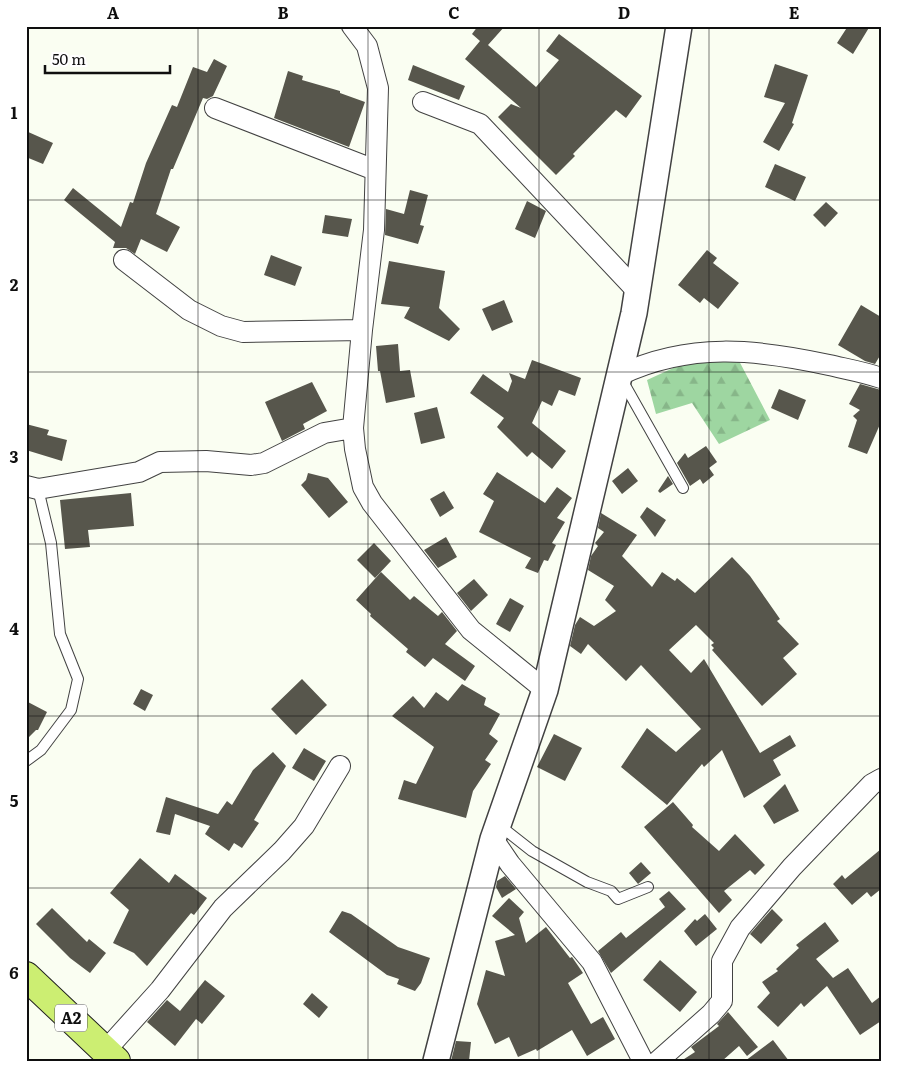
<svg xmlns="http://www.w3.org/2000/svg" width="907" height="1087" font-family="Literata,serif">
<style>
.forest{fill:url(#forest-firs)}
.building{fill:#57564c}
.lines{fill:none;stroke-linecap:round;stroke-linejoin:round}
.service-casing{stroke:#424242;stroke-width:12}
.minor-casing{stroke:#424242;stroke-width:22}
.tertiary-casing{stroke:#424242;stroke-width:28}
.primary-casing{stroke:#202020;stroke-width:30}
.service{stroke:#fff;stroke-width:10}
.minor{stroke:#fff;stroke-width:20}
.tertiary{stroke:#fff;stroke-width:25}
.primary{stroke:#ccee72;stroke-width:28}
.grid{fill:none;stroke:#0f0f0f;stroke-width:1;stroke-opacity:0.55}
.labels{text-anchor:middle;stroke-width:5;stroke-linejoin:round;paint-order:stroke}
.shield{fill:#fff;stroke:#575757;stroke-width:1}
.shield-label{font-size:16px;font-weight:bold;fill:#0f0f0f}
.neatline{fill:none;stroke:#0f0f0f;stroke-width:2}
.grid-label{font-size:16px;text-anchor:middle;font-weight:bold;fill:#0f0f0f}
</style>
<defs>
<pattern id="forest-firs" width="22" height="20" patternUnits="userSpaceOnUse" patternTransform="scale(1.25)"><rect width="22" height="20" fill="#9ed6a1"/><path d="M5 1l3.5 6h-7zM16 11l3.5 6h-7z" fill="#87b689"/></pattern>
</defs>
<rect width="100%" height="100%" fill="#fafef2"/>
<path class="forest" d="M 737,357 L 770,420 L 719,444 L 692,403 L 656,414 L 647,380 L 693,359 Z"/>
<path class="building" d="M 478,26 L 505,26 L 488,45 L 536,87 L 559,60 L 546,51 L 559,34 L 642,96 L 626,118 L 616,110 L 573,154 L 575,156 L 556,175 L 498,117 L 511,104 L 521,108 L 465,59 L 480,41 L 472,34 Z
M 848,26 L 870,26 L 853,54 L 837,43 Z
M 214,59 L 227,66 L 213,96 L 207,99 L 203,98 L 173,169 L 171,169 L 156,214 L 180,227 L 167,252 L 141,239 L 135,254 L 126,248 L 113,248 L 115,242 L 64,200 L 73,188 L 121,227 L 130,202 L 133,203 L 146,163 L 172,105 L 177,107 L 193,67 L 207,72 Z
M 775,64 L 808,75 L 792,123 L 794,124 L 779,151 L 763,142 L 785,103 L 764,97 Z
M 413,65 L 465,86 L 459,100 L 408,80 Z
M 288,71 L 303,76 L 302,80 L 340,91 L 340,93 L 365,102 L 349,147 L 274,118 Z
M 26,131 L 53,143 L 43,164 L 26,157 Z
M 775,164 L 806,177 L 795,201 L 765,187 Z
M 410,190 L 428,195 L 420,225 L 424,226 L 418,244 L 385,235 L 386,209 L 404,214 Z
M 527,201 L 546,211 L 535,238 L 515,229 Z
M 826,202 L 838,213 L 825,227 L 813,215 Z
M 325,215 L 352,219 L 348,237 L 322,233 Z
M 707,250 L 717,258 L 713,263 L 739,283 L 718,309 L 704,298 L 700,303 L 678,285 Z
M 271,255 L 302,267 L 295,286 L 264,275 Z
M 389,261 L 445,271 L 439,308 L 460,329 L 449,341 L 404,318 L 410,307 L 381,304 Z
M 504,300 L 513,322 L 492,331 L 482,309 Z
M 861,305 L 881,317 L 881,354 L 875,364 L 865,361 L 838,345 Z
M 398,344 L 400,371 L 410,370 L 415,397 L 386,403 L 380,371 L 378,371 L 376,346 Z
M 532,360 L 581,378 L 575,396 L 559,390 L 552,406 L 542,401 L 532,423 L 566,451 L 552,469 L 532,452 L 527,457 L 497,427 L 504,418 L 470,393 L 483,374 L 508,392 L 512,381 L 509,373 L 525,379 Z
M 312,382 L 327,411 L 303,424 L 305,429 L 282,441 L 265,402 Z
M 860,384 L 881,390 L 881,422 L 867,454 L 848,447 L 857,420 L 853,416 L 860,410 L 849,404 Z
M 779,389 L 806,400 L 798,420 L 771,408 Z
M 437,407 L 445,438 L 421,444 L 414,413 Z
M 26,424 L 49,430 L 47,435 L 67,440 L 62,461 L 26,450 Z
M 706,446 L 717,462 L 709,468 L 714,475 L 703,484 L 700,479 L 690,486 L 677,463 L 685,453 L 688,458 Z
M 628,468 L 638,481 L 622,494 L 612,481 Z
M 497,472 L 545,503 L 557,487 L 572,498 L 557,518 L 565,522 L 552,543 L 556,545 L 548,561 L 544,560 L 538,573 L 525,568 L 531,558 L 479,532 L 494,501 L 483,494 Z
M 308,473 L 328,478 L 348,502 L 329,518 L 301,485 L 306,480 Z
M 668,476 L 673,484 L 660,493 L 658,491 Z
M 444,491 L 454,508 L 440,517 L 430,499 Z
M 131,493 L 134,526 L 88,530 L 90,547 L 65,549 L 60,500 Z
M 647,507 L 666,520 L 655,537 L 640,517 Z
M 601,513 L 637,535 L 622,556 L 652,587 L 662,572 L 675,581 L 677,578 L 695,593 L 732,557 L 750,576 L 780,619 L 777,621 L 799,644 L 783,658 L 797,674 L 762,706 L 712,650 L 714,648 L 711,645 L 714,643 L 696,625 L 669,650 L 691,673 L 704,659 L 760,753 L 790,735 L 796,746 L 773,760 L 781,775 L 744,798 L 722,750 L 704,767 L 702,764 L 667,805 L 621,767 L 647,728 L 676,752 L 701,729 L 641,665 L 626,681 L 588,644 L 581,654 L 570,646 L 575,625 L 580,617 L 594,626 L 616,611 L 605,600 L 614,586 L 588,570 L 591,556 L 598,546 L 595,543 L 604,532 L 598,528 Z
M 446,537 L 457,557 L 438,568 L 424,550 Z
M 374,543 L 391,561 L 375,578 L 357,560 Z
M 381,572 L 410,600 L 414,596 L 438,616 L 442,612 L 457,631 L 445,644 L 475,666 L 465,681 L 433,658 L 425,667 L 406,652 L 408,649 L 370,616 L 371,614 L 356,600 Z
M 474,579 L 488,595 L 471,611 L 457,593 Z
M 510,598 L 524,606 L 510,632 L 496,624 Z
M 302,679 L 327,705 L 296,735 L 271,709 Z
M 462,684 L 486,698 L 484,705 L 500,714 L 489,734 L 498,741 L 485,760 L 491,764 L 473,791 L 466,818 L 398,799 L 404,780 L 416,784 L 434,747 L 392,716 L 413,696 L 424,708 L 436,692 L 448,701 Z
M 141,689 L 153,695 L 145,711 L 133,704 Z
M 26,701 L 47,712 L 38,730 L 36,730 L 26,740 Z
M 554,734 L 582,748 L 565,781 L 537,767 Z
M 304,748 L 326,761 L 314,781 L 292,768 Z
M 273,752 L 286,766 L 254,820 L 259,823 L 242,848 L 234,843 L 229,851 L 205,834 L 210,826 L 175,814 L 170,835 L 156,832 L 166,797 L 218,814 L 227,801 L 232,805 L 253,770 Z
M 785,784 L 799,811 L 774,824 L 763,806 Z
M 673,802 L 693,825 L 692,827 L 719,851 L 735,834 L 765,865 L 755,875 L 750,870 L 724,891 L 732,900 L 719,913 L 644,827 Z
M 881,849 L 881,889 L 871,897 L 867,892 L 852,905 L 833,884 L 842,875 L 845,879 Z
M 140,858 L 169,883 L 175,874 L 207,898 L 194,915 L 191,913 L 147,966 L 134,953 L 113,943 L 129,910 L 110,893 Z
M 641,862 L 651,873 L 638,884 L 629,873 Z
M 505,876 L 516,889 L 502,898 L 496,887 L 497,881 Z
M 669,891 L 686,909 L 611,973 L 598,951 L 621,932 L 626,938 L 665,907 L 659,899 Z
M 509,898 L 524,912 L 519,918 L 526,943 L 546,927 L 570,958 L 572,957 L 583,973 L 568,983 L 591,1024 L 603,1017 L 615,1039 L 587,1056 L 572,1030 L 537,1051 L 536,1049 L 518,1057 L 509,1037 L 495,1044 L 477,1004 L 486,970 L 505,976 L 495,941 L 515,935 L 492,916 Z
M 52,908 L 87,942 L 89,939 L 106,953 L 90,973 L 70,958 L 36,924 Z
M 772,909 L 783,920 L 761,944 L 750,934 Z
M 342,911 L 351,914 L 398,947 L 430,958 L 421,983 L 415,991 L 397,984 L 399,979 L 387,975 L 329,932 Z
M 705,914 L 717,929 L 696,946 L 684,931 L 695,919 L 697,921 Z
M 825,922 L 839,941 L 816,959 L 833,978 L 848,968 L 872,1003 L 881,996 L 881,1021 L 860,1035 L 827,986 L 804,1007 L 801,1003 L 778,1027 L 757,1007 L 770,993 L 762,982 L 778,971 L 776,969 L 799,948 L 796,945 Z
M 660,960 L 697,992 L 680,1012 L 643,980 Z
M 205,980 L 225,996 L 202,1024 L 196,1019 L 175,1046 L 147,1022 L 167,1000 L 180,1011 Z
M 312,993 L 328,1007 L 319,1018 L 303,1004 Z
M 728,1012 L 758,1047 L 747,1056 L 739,1046 L 722,1061 L 681,1061 L 695,1052 L 691,1047 L 719,1026 L 717,1024 Z
M 773,1040 L 789,1061 L 745,1061 Z
M 456,1041 L 471,1042 L 469,1061 L 451,1061 Z"/>
<g class="lines">
<defs>
<path id="service" d="M 622,380 L 683,488
M 26,761 L 41,750 L 71,710 L 78,679 L 60,634 L 51,543 L 38,489
M 499,825 L 532,851 L 587,882 L 611,891 L 618,899 L 648,887"/>
<path id="minor" d="M 352,26 L 367,46 L 378,88 L 374,230 L 362,330 L 353,428 L 355,449 L 363,487 L 372,503 L 471,630 L 545,690
M 423,102 L 480,124 L 638,292
M 215,108 L 375,170
M 124,260 L 189,310 L 221,326 L 243,332 L 362,330
M 620,375 C 689,342 756,349 829,365 C 846,369 864,372 881,378
M 26,486 L 38,489 L 139,472 L 160,462 L 206,461 L 251,465 L 264,463 L 324,433 L 353,428
M 493,839 L 510,864 L 592,962 L 643,1061
M 105,1051 L 160,990 L 223,908 L 282,851 L 304,826 L 340,766
M 658,1061 L 711,1014 L 722,1001 L 722,961 L 740,928 L 792,867 L 872,784 L 881,779"/>
<path id="tertiary" d="M 436,1061 L 493,839 L 545,690 L 634,313 L 679,26"/>
<path id="primary" d="M 26,976 L 116,1061"/>
</defs>
<use href="#service" class="service-casing"/>
<use href="#minor" class="minor-casing"/>
<use href="#tertiary" class="tertiary-casing"/>
<use href="#primary" class="primary-casing"/>
<use href="#service" class="service"/>
<use href="#minor" class="minor"/>
<use href="#tertiary" class="tertiary"/>
<use href="#primary" class="primary"/>
</g>
<path class="grid" d="M 198,26 L 198,1061M 368,26 L 368,1061M 539,26 L 539,1061M 709,26 L 709,1061M 26,200 L 881,200M 26,372 L 881,372M 26,544 L 881,544M 26,716 L 881,716M 26,888 L 881,888"/>
<g class="labels">
<rect class="shield" x="55" y="1004.5" width="32" height="27" rx="4"/>
<g class="shield-label">
<text x="71" y="1024">A2</text>
</g>
</g>
<rect width="907" height="1087" fill="none" stroke="#ffffff" stroke-width="55"/>
<path d="M45 65v8h125v-8" fill="none" stroke="#0f0f0f" stroke-width="2.5"/>
<text x="52" y="65" font-size="15" fill="#0f0f0f" stroke="#ffffff" stroke-width="4" paint-order="stroke">50 m</text>
<rect x="28" y="28" width="852" height="1032" class="neatline"/>
<g class="grid-label">
<text x="113" y="19">A</text>
<text x="283" y="19">B</text>
<text x="454" y="19">C</text>
<text x="624" y="19">D</text>
<text x="794" y="19">E</text>
<text x="14" y="119">1</text>
<text x="14" y="291">2</text>
<text x="14" y="463">3</text>
<text x="14" y="635">4</text>
<text x="14" y="807">5</text>
<text x="14" y="979">6</text>
</g>
</svg>
